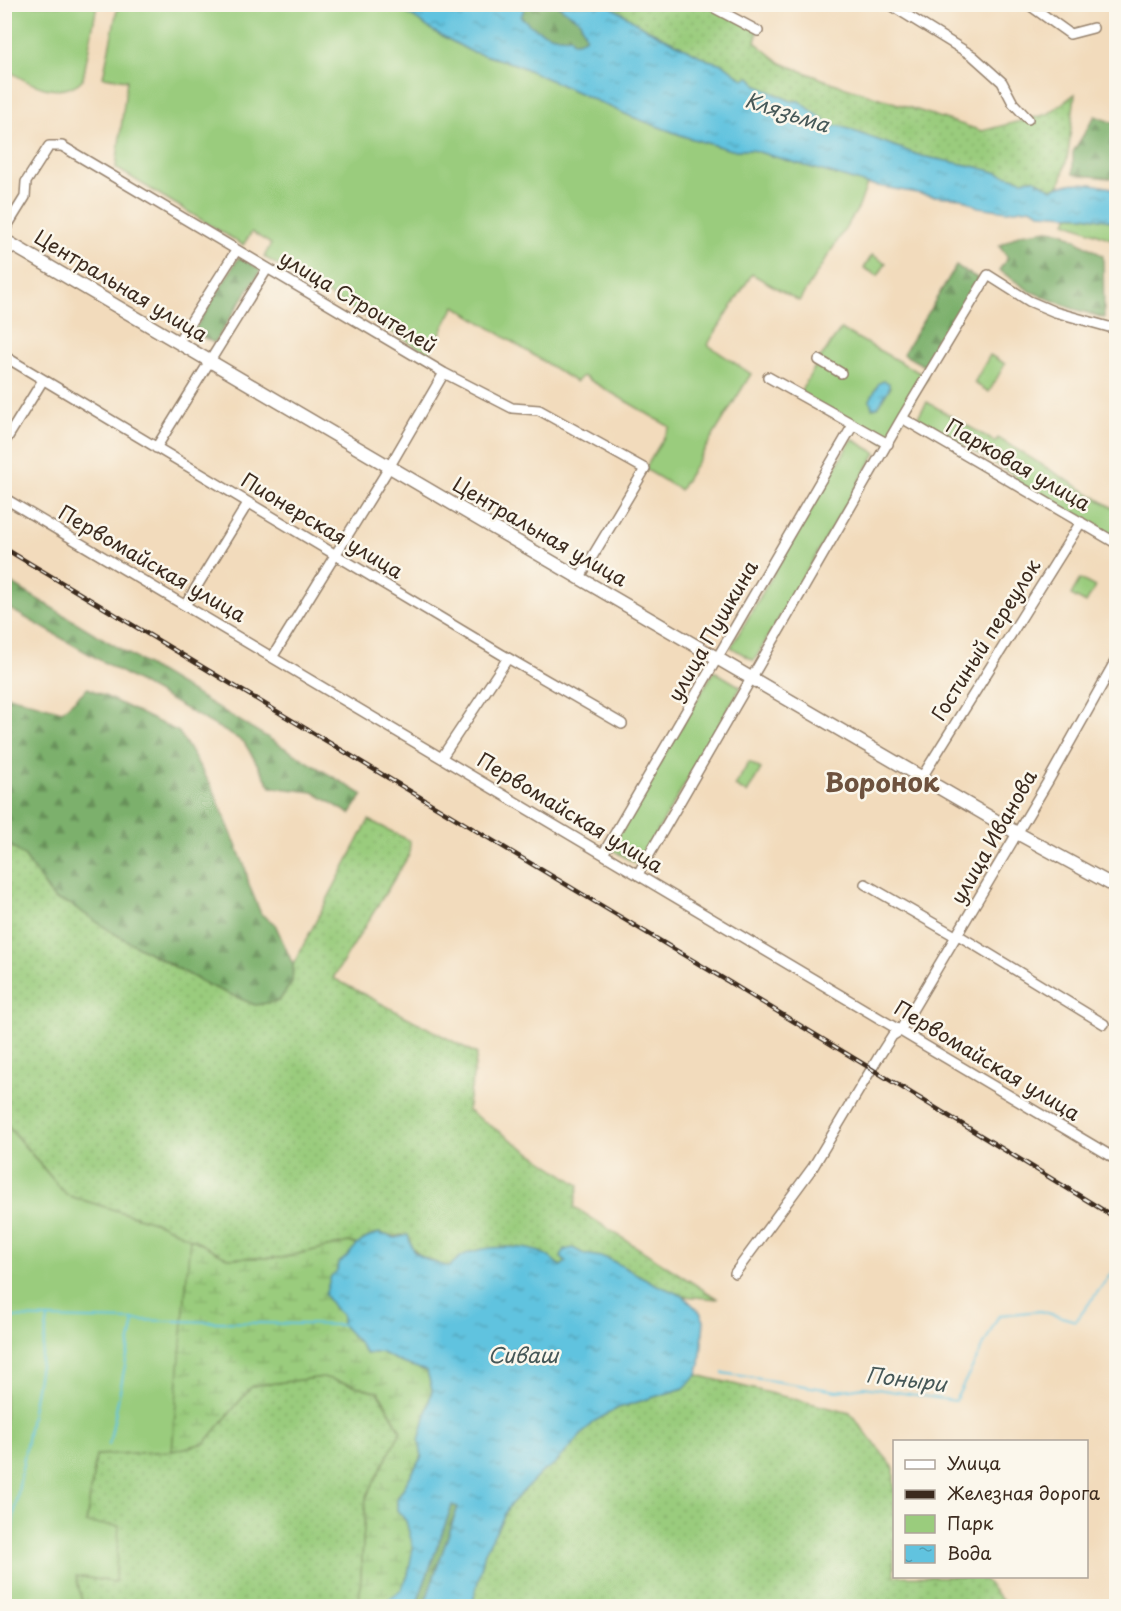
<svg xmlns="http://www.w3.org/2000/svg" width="1121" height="1611" font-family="'Playpen Sans',sans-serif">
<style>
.grass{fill:url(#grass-dots);stroke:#6a7b4e;stroke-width:1.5}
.forest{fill:url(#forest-firs);stroke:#5b6d45;stroke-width:1.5}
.wetland{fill:url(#wetland-marsh);stroke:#6a7b4e;stroke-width:1.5}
.green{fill:#9acc7d;stroke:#6a7b4e;stroke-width:1.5;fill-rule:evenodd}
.water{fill:url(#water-ripples);stroke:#4e767e;stroke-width:1.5}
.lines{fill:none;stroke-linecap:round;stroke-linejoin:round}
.stream{stroke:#61c3df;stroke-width:2}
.minor-casing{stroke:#96826d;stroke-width:12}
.major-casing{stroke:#96826d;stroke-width:15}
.minor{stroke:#fff;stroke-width:9}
.major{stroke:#fff;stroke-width:12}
.rail-casing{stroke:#3b2a1e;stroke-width:4.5}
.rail{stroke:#fbf7ec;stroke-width:2;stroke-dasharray:7;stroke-linecap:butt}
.labels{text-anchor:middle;stroke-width:5;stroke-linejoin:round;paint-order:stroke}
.street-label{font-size:20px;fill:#3b2a1e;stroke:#fbf7ec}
.water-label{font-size:21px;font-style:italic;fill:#465858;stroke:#fbf7ec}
.district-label{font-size:26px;font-weight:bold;fill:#6e523e;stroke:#fbf7ec}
</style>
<defs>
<pattern id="grass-dots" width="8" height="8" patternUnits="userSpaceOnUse" patternTransform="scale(1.5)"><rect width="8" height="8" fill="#9acc7d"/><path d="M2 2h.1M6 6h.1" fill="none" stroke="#86af6c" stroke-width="1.8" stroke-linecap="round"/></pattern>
<pattern id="forest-firs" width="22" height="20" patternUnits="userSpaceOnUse" patternTransform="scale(1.5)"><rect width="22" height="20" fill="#7bb06c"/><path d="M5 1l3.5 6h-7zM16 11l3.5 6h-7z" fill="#668f58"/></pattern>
<pattern id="wetland-marsh" width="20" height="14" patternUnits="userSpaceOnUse" patternTransform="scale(1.5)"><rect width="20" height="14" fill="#9acc7d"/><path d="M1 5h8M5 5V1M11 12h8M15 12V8" fill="none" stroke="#86af6c"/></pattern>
<pattern id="water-ripples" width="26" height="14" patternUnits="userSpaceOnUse" patternTransform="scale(1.5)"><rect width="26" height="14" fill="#61c3df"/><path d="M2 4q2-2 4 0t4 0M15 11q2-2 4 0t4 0" fill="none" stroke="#519fb4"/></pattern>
</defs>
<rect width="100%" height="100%" fill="#fbf7ec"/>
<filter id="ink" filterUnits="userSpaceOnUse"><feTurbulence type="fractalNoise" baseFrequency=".0167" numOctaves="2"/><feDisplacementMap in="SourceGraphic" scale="12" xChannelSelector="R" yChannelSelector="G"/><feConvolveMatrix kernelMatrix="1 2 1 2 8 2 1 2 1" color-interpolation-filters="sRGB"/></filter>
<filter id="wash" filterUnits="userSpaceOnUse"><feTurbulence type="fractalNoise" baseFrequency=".008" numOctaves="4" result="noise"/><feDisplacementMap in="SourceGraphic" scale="24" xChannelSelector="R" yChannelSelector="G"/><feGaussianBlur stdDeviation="1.35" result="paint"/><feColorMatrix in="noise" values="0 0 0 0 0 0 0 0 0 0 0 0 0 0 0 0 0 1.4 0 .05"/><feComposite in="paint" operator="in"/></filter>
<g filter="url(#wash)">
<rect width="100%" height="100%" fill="#f2dbbc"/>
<path class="grass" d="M 609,5 L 707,5 L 758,31 L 755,42 L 781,63 L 830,82 L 982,131 L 1048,114 L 1075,94 L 1068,154 L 1060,185 L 1052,189 L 1034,179 L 1022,180 L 977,167 L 921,156 L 840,126 L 832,126 L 799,101 L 791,101 L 758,86 L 750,77 L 743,79 L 723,64 L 708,60 L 647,29 Z
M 369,820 L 410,841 L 409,855 L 333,978 L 477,1054 L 467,1110 L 579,1185 L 574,1207 L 718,1299 L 683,1296 L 655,1284 L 607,1258 L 583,1254 L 573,1248 L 566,1262 L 561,1266 L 555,1264 L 549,1256 C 510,1251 481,1238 449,1267 C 425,1260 416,1256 402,1235 C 393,1238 390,1235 381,1234 C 372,1233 364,1240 357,1245 L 349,1242 L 281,1258 L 228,1258 L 160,1224 L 66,1195 L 5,1122 L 4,841 L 25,857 L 54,899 L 70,904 L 115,934 L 208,985 L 255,1005 L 279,1001 L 292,982 L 293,965 Z
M 697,1375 L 850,1413 L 894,1468 L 894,1576 L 982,1577 L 1007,1606 L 472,1606 L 485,1551 L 509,1506 L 541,1473 L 556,1463 L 593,1422 L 618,1408 L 684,1388 Z
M 323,1377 L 378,1392 L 401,1431 L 366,1498 L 359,1606 L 83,1606 L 76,1576 L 114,1582 L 86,1524 L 96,1455 L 172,1451 L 205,1443 L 252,1386 Z"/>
<path class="forest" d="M 526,5 L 557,5 L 580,21 L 586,37 L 578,42 L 573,42 L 571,37 C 557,39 545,34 532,27 C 529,25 525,20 521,17 Z
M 1095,116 L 1116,124 L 1116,179 L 1073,174 L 1073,152 Z
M 1048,230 L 1063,232 L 1103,256 L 1104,318 L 1071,308 L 1030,291 L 999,270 L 1008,258 L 999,246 L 1020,234 Z
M 239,257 L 261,270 L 214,343 L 193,332 Z
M 956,266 L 979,279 L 926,367 L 903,354 Z
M 4,579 L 363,795 L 350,814 L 313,792 L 271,787 L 244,742 L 5,606 Z
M 88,688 L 179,732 L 213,789 L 245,867 L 249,885 L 261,914 L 275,924 L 293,965 L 292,982 L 279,1001 L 255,1005 L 208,985 L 115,934 L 70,904 L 54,899 L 25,857 L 5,841 L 5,695 L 62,711 Z
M 452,1505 L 458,1507 L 424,1606 L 416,1606 Z"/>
<path class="wetland" d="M 190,1238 L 228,1258 L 281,1258 L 349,1242 L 357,1245 L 350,1256 L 340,1262 L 334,1308 L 342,1315 L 342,1325 L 358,1342 L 366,1354 L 380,1352 L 402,1363 L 427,1371 L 432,1390 L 419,1441 L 422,1456 L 397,1499 L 397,1510 L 406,1521 L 414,1546 L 408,1575 L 401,1590 L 391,1598 L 385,1606 L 359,1606 L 366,1498 L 401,1431 L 379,1392 L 323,1377 L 252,1386 L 205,1443 L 172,1451 L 166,1279 Z"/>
<path class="green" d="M 9,5 L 97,5 L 83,79 C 61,102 26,83 5,68 L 5,28 Z
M 118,5 L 395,5 L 435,32 L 470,51 L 515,64 L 630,116 L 686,137 L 731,150 L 752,150 L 867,184 L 859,207 L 799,301 L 752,274 L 711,339 L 708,345 L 751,374 L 680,490 L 645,469 L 670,427 L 583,376 L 576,382 L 455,306 L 427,357 L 426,352 L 264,257 L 271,244 L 252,232 L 243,245 L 116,168 L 127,80 L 103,77 Z
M 1069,216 L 1085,216 L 1116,222 L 1116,241 L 1066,222 Z
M 872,255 L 886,263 L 878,276 L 864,268 Z
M 841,329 L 927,377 L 888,444 L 799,394 L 819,360 ZM 884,381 L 890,387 L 889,389 L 878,407 L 872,408 L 870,400 L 879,383 Z
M 990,355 L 1005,364 L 989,392 L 974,383 Z
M 927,402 L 995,442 L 998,438 L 1116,510 L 1116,538 L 1017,483 L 1014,475 L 917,418 Z
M 852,439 L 876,453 L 754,661 L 731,647 Z
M 1080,579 L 1095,587 L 1086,603 L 1071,595 Z
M 714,671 L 741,687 L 638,865 L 609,848 Z
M 749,762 L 761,769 L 747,793 L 735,786 Z
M 4,1122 L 66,1195 L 160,1224 L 190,1238 L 172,1451 L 96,1455 L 86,1523 L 119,1526 L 115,1582 L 76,1576 L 83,1606 L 5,1606 Z"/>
<path class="water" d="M 395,5 L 526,5 L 521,17 C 525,20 529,25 533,27 C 545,34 557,39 571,37 L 573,42 L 578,42 L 586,37 L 580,21 L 557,5 L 609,5 L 647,29 L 708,60 L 723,64 L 743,79 L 750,77 L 758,86 L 791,101 L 799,101 L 832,126 L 840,126 L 921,156 L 977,167 L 1022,180 L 1034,179 L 1052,189 C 1074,179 1094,184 1116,189 L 1116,222 L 1085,216 L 1040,213 L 1030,208 L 1007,211 L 978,207 L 962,198 L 933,196 L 867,184 L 752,150 L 731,150 L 686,137 L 630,116 L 515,64 L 470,51 L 435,32 Z
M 884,381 L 889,383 L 889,389 L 878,407 L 872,408 L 870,400 L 879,383 Z
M 379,1233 L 395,1238 L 408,1235 L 413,1251 L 430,1261 L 449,1267 C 453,1263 458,1258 463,1255 C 484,1245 525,1244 546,1255 C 552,1258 555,1263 561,1266 L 566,1262 L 561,1256 L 565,1250 L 573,1248 L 584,1254 L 607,1258 L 655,1284 L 683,1296 L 700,1312 L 704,1321 L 700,1365 L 697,1375 L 684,1388 L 618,1408 L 593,1422 L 556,1463 L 541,1473 L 509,1506 L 485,1552 L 472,1606 L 424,1606 L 458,1507 L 452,1505 L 416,1606 L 385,1606 L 390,1598 L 401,1590 L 408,1575 L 413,1547 L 406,1521 L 397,1510 L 397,1499 L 422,1456 L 419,1441 L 432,1390 L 427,1371 L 402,1363 L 380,1352 L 366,1354 L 358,1342 L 342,1325 L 342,1315 L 334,1308 L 325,1295 L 331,1276 L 336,1272 L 340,1262 C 348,1257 350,1252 357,1245 C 363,1239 371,1236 379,1233 Z"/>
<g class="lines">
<path class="stream" d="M 4,1317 L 342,1325
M 723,1373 L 837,1391 L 864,1387 L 955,1401 L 999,1315 L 1040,1311 L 1076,1321 L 1113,1271 L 1116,1271
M 109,1445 L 134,1321
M 5,1606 L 13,1521 L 48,1319"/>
</g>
</g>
<g filter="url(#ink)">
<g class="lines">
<defs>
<path id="minor" d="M 707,4 L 758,31
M 889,4 L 973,56 L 1002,82 L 1013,103 L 1028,119
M 1028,4 L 1070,34 L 1093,28
M 4,231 L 25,197 L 26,182 L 49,146 L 62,146 L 444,373 L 512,408 L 539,410 L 645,469 L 580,577
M 178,342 L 236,251
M 4,356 L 501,654 L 622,724
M 819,360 L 841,373
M 768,377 L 888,444
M 902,418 L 1116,543
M 4,443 L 43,380
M 156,448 L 267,269
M 4,498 L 1116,1159
M 186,604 L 248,503
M 273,656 L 384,476 L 444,373
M 442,757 L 508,658
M 922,777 L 1081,522
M 603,854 L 853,425
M 638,874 L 902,418 L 988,275 L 1029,301 L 1055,312 L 1116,329
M 865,884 L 957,937
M 958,935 L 1104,1024
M 735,1273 L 813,1167 L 878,1058 L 892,1036 L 900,1031 L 904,1024 L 1047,783 L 1116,660"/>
<path id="major" d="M 4,240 L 480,520 L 1017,833 L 1116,887"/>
</defs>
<use href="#minor" class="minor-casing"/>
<use href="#major" class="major-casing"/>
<use href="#minor" class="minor"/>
<use href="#major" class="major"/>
<defs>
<path id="rail" d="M 4,548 L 729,982 L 1116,1218"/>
</defs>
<use href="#rail" class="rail-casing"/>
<use href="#rail" class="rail"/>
</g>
</g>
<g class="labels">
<g class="street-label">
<text transform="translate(121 286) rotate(31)" y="7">Центральная улица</text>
<text transform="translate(358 302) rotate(31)" y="7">улица Строителей</text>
<text transform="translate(1018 465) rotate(30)" y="7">Парковая улица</text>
<text transform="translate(322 526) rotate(31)" y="7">Пионерская улица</text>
<text transform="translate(540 532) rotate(30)" y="7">Центральная улица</text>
<text transform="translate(152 564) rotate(30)" y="7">Первомайская улица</text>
<text transform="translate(713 631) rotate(-60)" y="7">улица Пушкина</text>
<text transform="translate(986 640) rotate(-58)" y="7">Гостиный переулок</text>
<text transform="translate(570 813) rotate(31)" y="7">Первомайская улица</text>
<text transform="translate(994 837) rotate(-60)" y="7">улица Иванова</text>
<text transform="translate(987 1061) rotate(31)" y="7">Первомайская улица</text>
</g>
<g class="water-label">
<text transform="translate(787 113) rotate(18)" y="7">Клязьма</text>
<text x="523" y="1363">Сиваш</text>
<text transform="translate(906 1380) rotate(7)" y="7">Поныри</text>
</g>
<g class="district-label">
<text x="882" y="792">Воронок</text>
</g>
</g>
<rect width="1121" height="1611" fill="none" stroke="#fbf7ec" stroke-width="24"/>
<rect x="893" y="1440" width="195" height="138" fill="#fbf7ec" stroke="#aea59a" stroke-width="1.5"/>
<rect x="905" y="1460" width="30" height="9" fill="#ffffff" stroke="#aea59a" stroke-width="1.5"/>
<text x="947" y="1470" font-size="18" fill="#3b2a1e">Улица</text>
<rect x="905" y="1490" width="30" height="9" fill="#3b2a1e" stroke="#aea59a" stroke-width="1.5"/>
<text x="947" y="1500" font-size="18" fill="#3b2a1e">Железная дорога</text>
<rect x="905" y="1515" width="30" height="18" fill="#9acc7d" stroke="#aea59a" stroke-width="1.5"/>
<text x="947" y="1530" font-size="18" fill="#3b2a1e">Парк</text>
<rect x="905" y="1545" width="30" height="18" fill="url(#water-ripples)" stroke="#aea59a" stroke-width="1.5"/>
<text x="947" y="1560" font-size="18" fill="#3b2a1e">Вода</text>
</svg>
